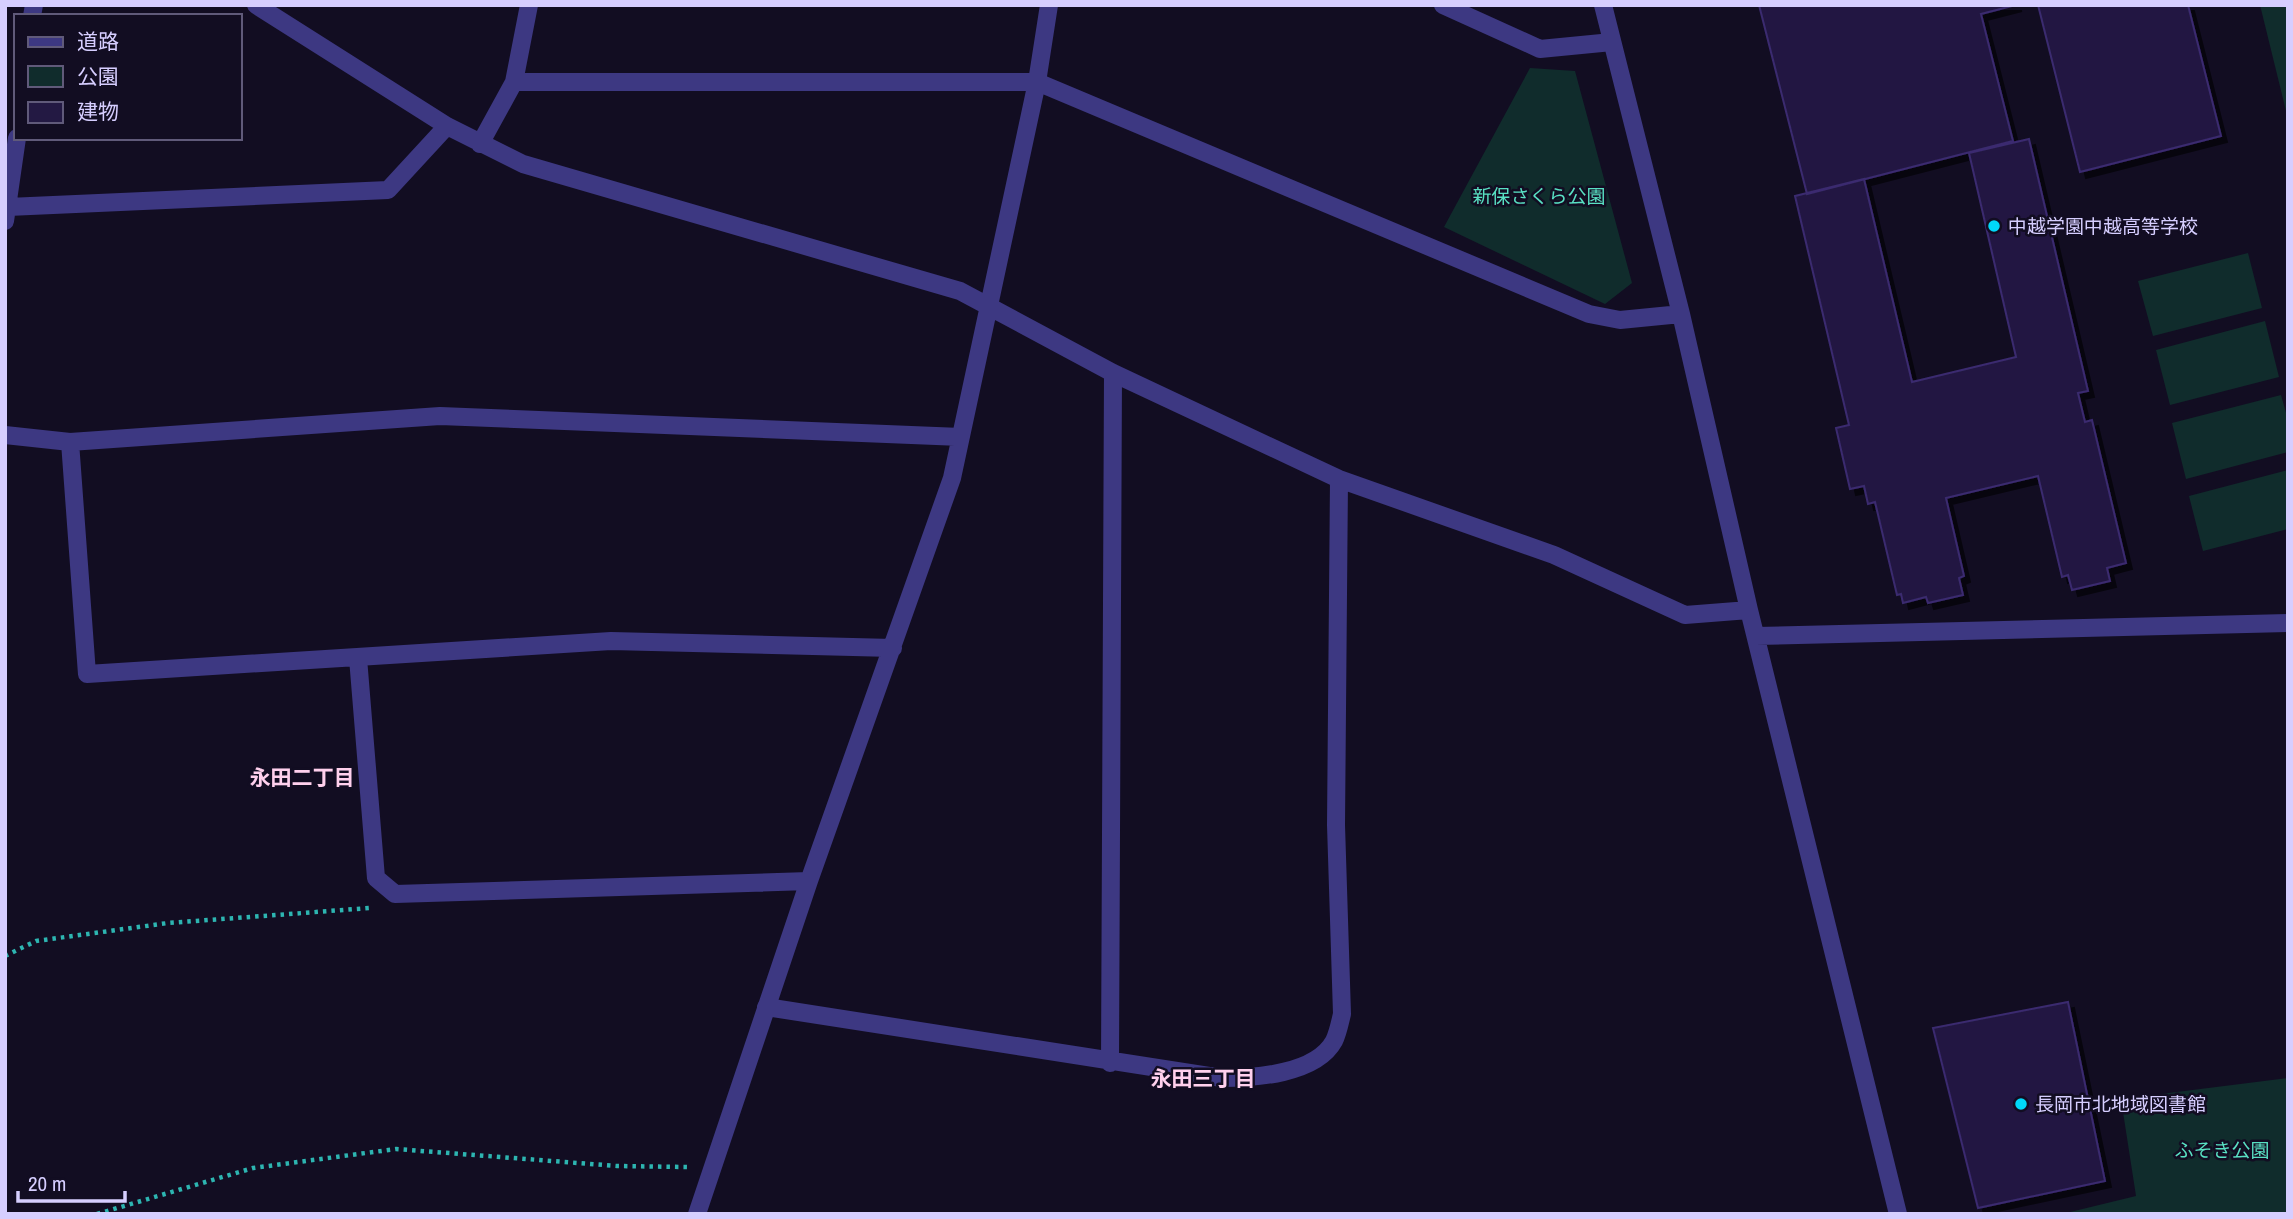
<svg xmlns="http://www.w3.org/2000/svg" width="2293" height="1219" font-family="'Archivo Narrow','Noto Sans JP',sans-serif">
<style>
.green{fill:#102c2c}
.building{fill:#231943;stroke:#3b2b6f;stroke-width:2;filter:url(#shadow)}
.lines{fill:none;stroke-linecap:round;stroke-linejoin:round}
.path{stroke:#2db5b1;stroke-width:4.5;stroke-dasharray:3.5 5;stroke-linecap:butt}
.minor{stroke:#3d3882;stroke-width:18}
.poi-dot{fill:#00d8f9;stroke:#120d22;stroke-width:2.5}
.labels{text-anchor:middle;stroke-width:5;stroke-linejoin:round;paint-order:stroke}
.park-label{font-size:19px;fill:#59e0c3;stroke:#120d22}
.poi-label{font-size:19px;fill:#d6ceff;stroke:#120d22;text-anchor:start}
.neighbourhood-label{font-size:21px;font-weight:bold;fill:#ffd0ed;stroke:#120d22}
</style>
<defs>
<filter id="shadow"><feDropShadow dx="6" dy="6" stdDeviation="0" flood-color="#0009"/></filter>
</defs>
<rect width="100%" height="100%" fill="#120d22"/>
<path class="green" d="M 2260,5 L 2288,5 L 2288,119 Z
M 1530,68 L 1575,71 L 1632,283 L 1605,304 L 1444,227 Z
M 2248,253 L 2262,308 L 2153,336 L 2138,281 Z
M 2265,321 L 2279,377 L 2170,405 L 2156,350 Z
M 2281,395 L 2288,420 L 2288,452 L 2186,479 L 2172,423 Z
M 2288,470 L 2288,529 L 2203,551 L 2189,496 Z
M 2288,1078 L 2288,1214 L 2062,1214 L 2136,1196 L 2121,1099 Z"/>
<path class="building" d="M 1759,5 L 2016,5 L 1981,14 L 2013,141 L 1807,194 Z
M 2038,5 L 2188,5 L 2221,136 L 2080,172 Z
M 2029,139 L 2088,391 L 2078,393 L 2085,422 L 2092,420 L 2126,563 L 2107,568 L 2110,581 L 2072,590 L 2068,575 L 2062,577 L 2038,476 L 1946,498 L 1964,576 L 1959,578 L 1963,595 L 1928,603 L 1926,597 L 1903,603 L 1901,594 L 1897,595 L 1875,502 L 1868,504 L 1864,486 L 1850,489 L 1836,428 L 1849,425 L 1795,196 L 1864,179 L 1912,382 L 2016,357 L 1969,153 Z
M 2068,1002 L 2105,1181 L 1978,1208 L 1933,1028 Z"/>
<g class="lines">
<path class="path" d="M 5,956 L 36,941 L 168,923 L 370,908
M 97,1214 L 253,1168 L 396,1149 L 617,1166 L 687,1167"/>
<path class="minor" d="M 256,5 L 447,126 L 523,164 L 960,291 L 1113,373 L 1339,479 L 1554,555 L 1685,615 L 1749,610
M 1443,5 L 1540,49 L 1612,42
M 1603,5 L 1681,314 L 1749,610 L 1898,1214
M 32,16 L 34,5
M 514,82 L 1037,82 L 1589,314 L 1620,320 L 1681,314
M 480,144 L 514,82 L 529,5
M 8,207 L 388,190 L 447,126
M 5,221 L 17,138
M 5,435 L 70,442 L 440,416 L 961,437
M 70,442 L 87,674 L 611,641 L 893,648
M 1756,636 L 2288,623
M 358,658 L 376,878 L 395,894 L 809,881
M 766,1007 L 1222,1078 C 1255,1078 1316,1074 1334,1041 C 1338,1033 1340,1022 1342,1014 L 1336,825 L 1339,479
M 1110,1063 L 1113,373
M 697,1214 L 809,881 L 952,478 L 1037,82 L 1049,5"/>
</g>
<g class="poi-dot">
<circle cx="1994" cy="226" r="7"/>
<circle cx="2021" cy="1104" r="7"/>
</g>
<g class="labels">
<g class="park-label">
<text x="1539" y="203">新保さくら公園</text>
<text x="2222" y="1157">ふそき公園</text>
</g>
<g class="poi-label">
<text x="2008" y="233">中越学園中越高等学校</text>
<text x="2035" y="1111">長岡市北地域図書館</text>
</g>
<g class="neighbourhood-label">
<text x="302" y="785">永田二丁目</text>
<text x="1203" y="1086">永田三丁目</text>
</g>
</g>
<rect width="2293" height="1219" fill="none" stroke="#d6ceff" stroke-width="14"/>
<rect x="14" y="14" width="228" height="126" fill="#120d22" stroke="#605a7a" stroke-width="2"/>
<rect x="28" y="37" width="35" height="10" fill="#3d3882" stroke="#605a7a" stroke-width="2"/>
<text x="77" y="49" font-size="21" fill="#d6ceff">道路</text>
<rect x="28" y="66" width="35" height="21" fill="#102c2c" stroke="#605a7a" stroke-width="2"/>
<text x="77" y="84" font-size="21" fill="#d6ceff">公園</text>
<rect x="28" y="102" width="35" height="21" fill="#231943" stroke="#605a7a" stroke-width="2"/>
<text x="77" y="119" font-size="21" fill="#d6ceff">建物</text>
<path d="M18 1191v10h107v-10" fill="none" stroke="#d6ceff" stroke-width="3.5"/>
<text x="28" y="1191" font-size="21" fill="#d6ceff" stroke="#120d22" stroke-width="5" paint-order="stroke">20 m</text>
</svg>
